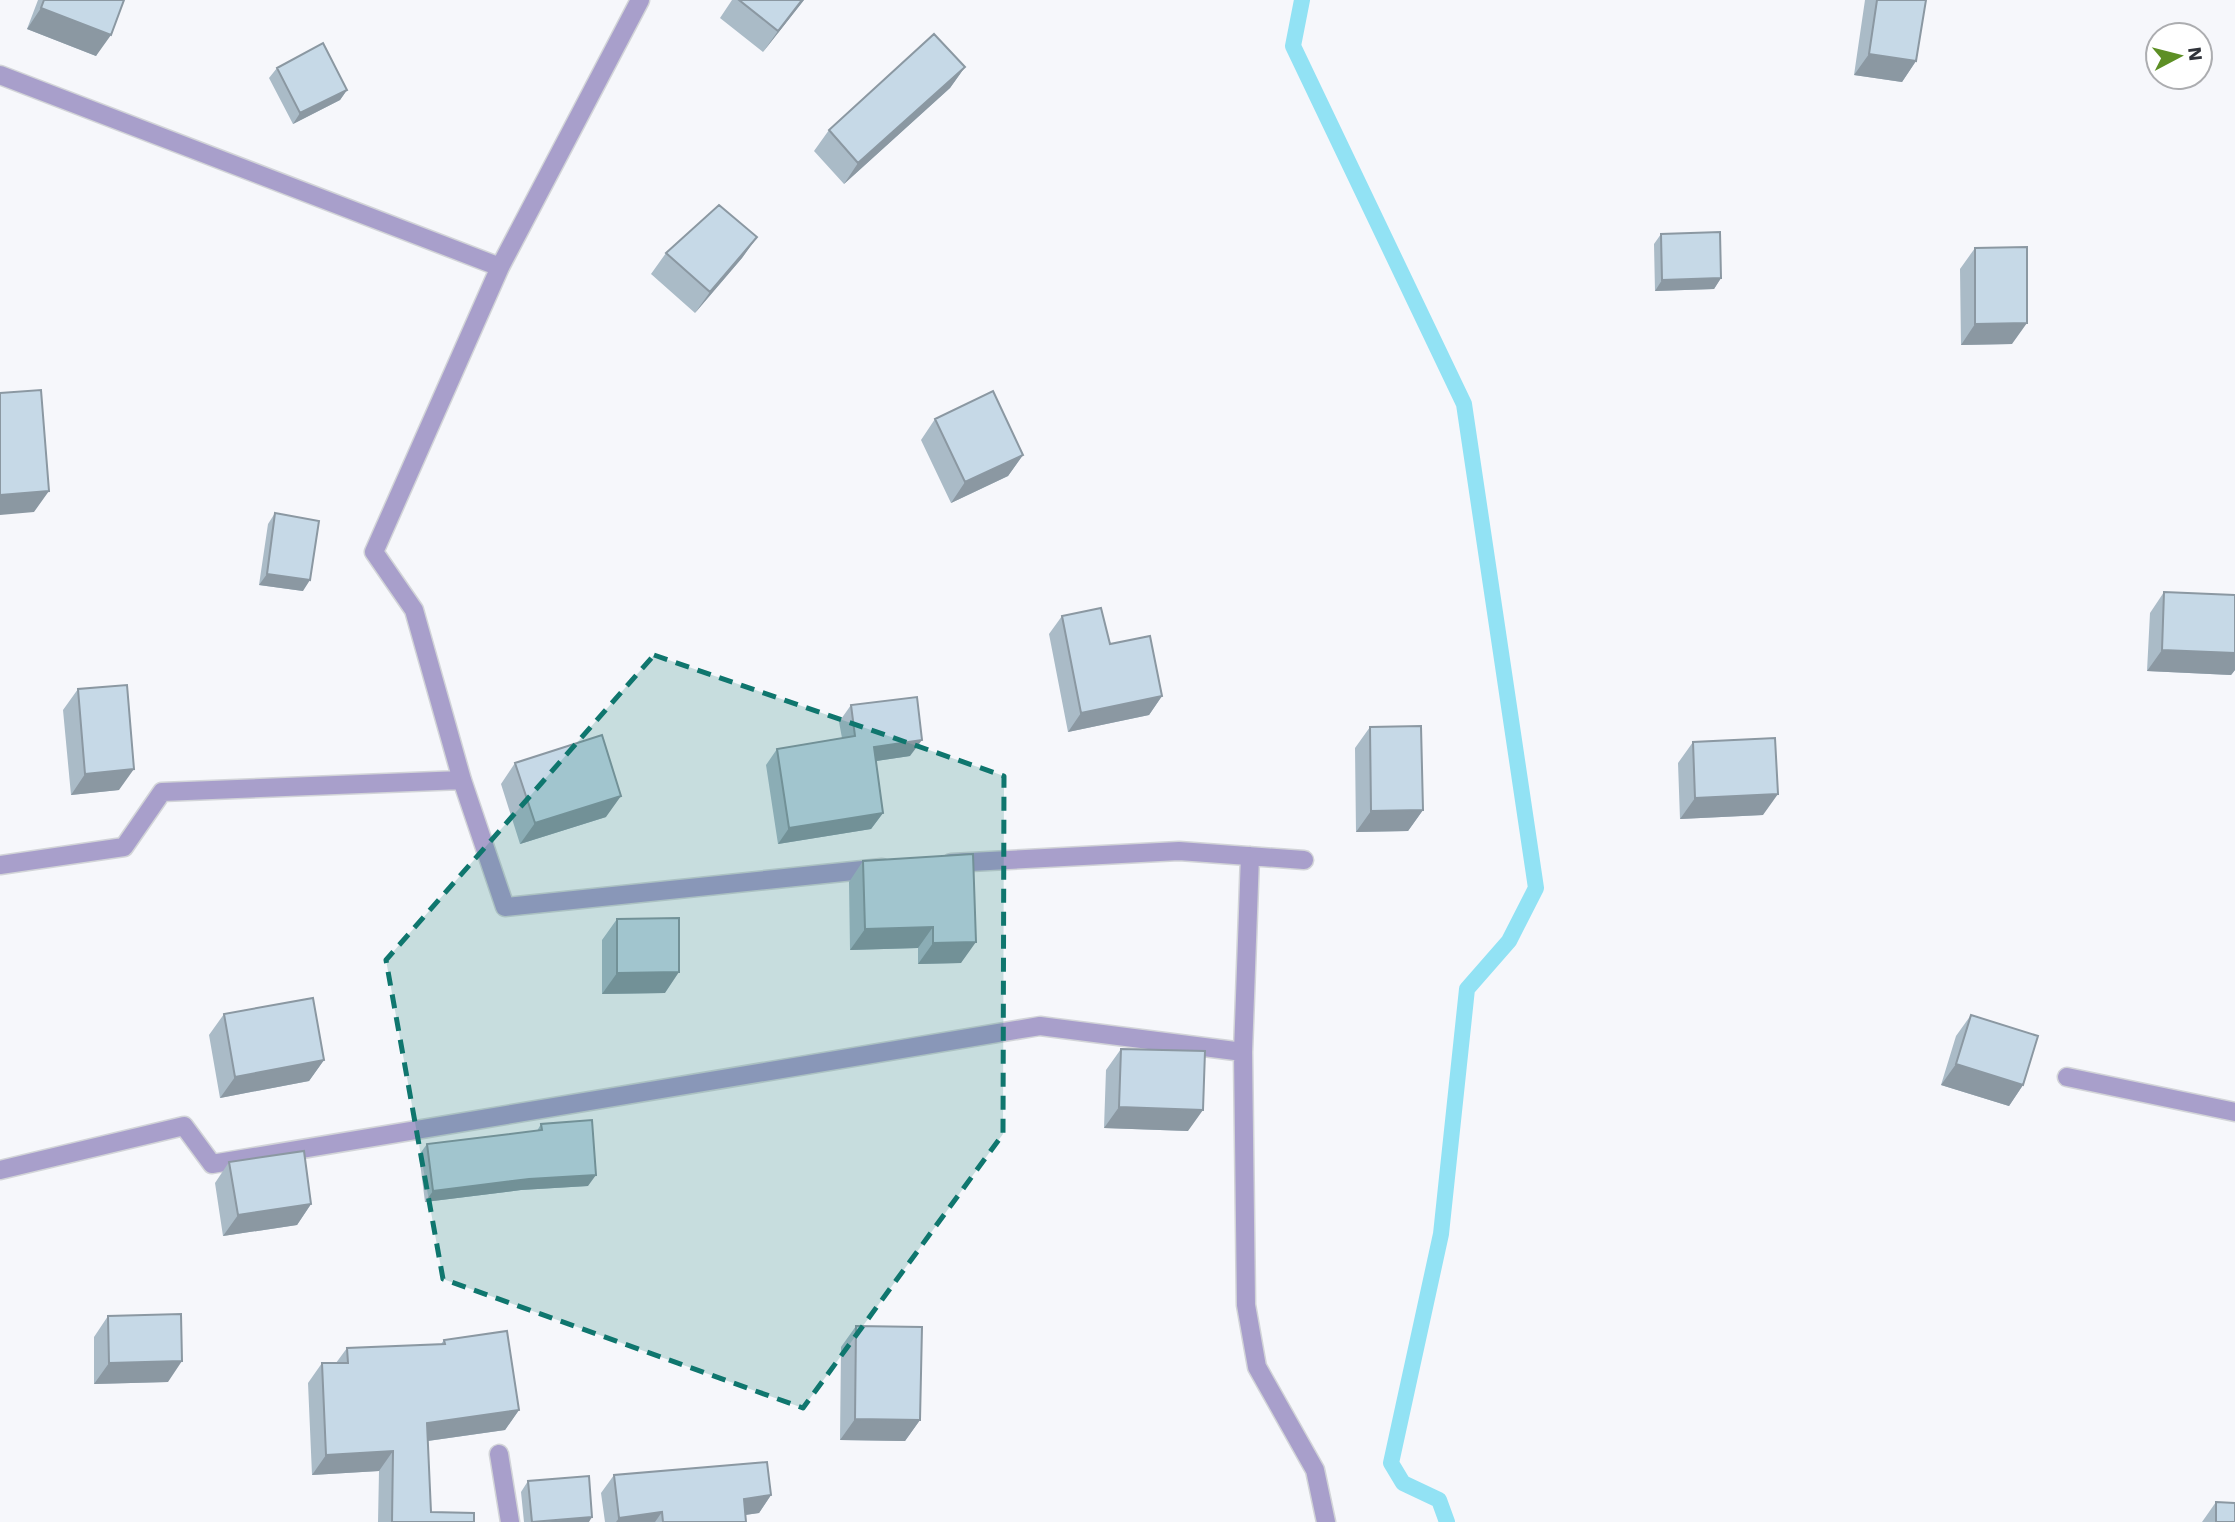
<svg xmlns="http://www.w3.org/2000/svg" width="2235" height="1522" font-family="'Work Sans',sans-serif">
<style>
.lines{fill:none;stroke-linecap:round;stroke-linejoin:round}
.stream{stroke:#92e2f4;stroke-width:16}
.minor-casing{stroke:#d2d4d8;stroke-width:21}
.minor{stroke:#a89fcb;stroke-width:18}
.wall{fill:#aabbc7}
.shaded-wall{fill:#8b98a2}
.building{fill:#c6d9e7;stroke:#8b98a2;stroke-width:2}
.marked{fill:#0f766e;fill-opacity:0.2;stroke:#0f766e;stroke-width:5;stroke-dasharray:14 9;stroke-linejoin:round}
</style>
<rect width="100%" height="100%" fill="#f6f7fb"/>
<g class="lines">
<path class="stream" d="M 1302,0 L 1293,46 L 1464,404 L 1536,888 L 1509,941 L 1467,989 L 1441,1234 L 1391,1463 L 1403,1483 L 1439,1500 L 1447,1522"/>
<defs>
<path id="minor" d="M 640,0 L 500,267 L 374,552 L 414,610 L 462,780 L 505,907 L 882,868
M 0,75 L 500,267
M 1250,856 L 1243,1052 L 1246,1305 L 1257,1367 L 1315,1470 L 1326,1522
M 951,863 L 1179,851 L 1304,860
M 0,865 L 124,847 L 162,792 L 462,780
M 2067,1077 L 2235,1112
M 0,1170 L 184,1126 L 212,1164 L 1040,1026 L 1243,1052
M 499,1454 L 510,1522"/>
</defs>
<use href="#minor" class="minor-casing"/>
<use href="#minor" class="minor"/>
</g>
<path class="wall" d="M 38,0 L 124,0 L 96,56 L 27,29 Z
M 732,0 L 804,0 L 763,52 L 720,18 Z
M 1865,0 L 1926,0 L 1916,61 L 1902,82 L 1854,75 Z
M 965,67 L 950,88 L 844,184 L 814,151 L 829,130 Z
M 277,68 L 347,90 L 340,100 L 293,124 L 269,78 Z
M 1661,234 L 1721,278 L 1714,289 L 1655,291 L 1654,244 Z
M 757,237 L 742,258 L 695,313 L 651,274 L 666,253 Z
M 1975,248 L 2012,344 L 1961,345 L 1960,269 Z
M 935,419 L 1023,455 L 1008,476 L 951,503 L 921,440 Z
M 275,513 L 303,591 L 259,585 L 268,524 Z
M 2164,592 L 2235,595 L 2235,670 L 2231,675 L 2147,671 L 2150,613 Z
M 1062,616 L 1110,644 L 1162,696 L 1149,715 L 1068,732 L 1049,634 Z
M 78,689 L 119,790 L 71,795 L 63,710 Z
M 851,705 L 910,756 L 876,761 L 883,813 L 871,829 L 778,844 L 766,765 L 777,749 L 842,738 L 839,722 Z
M 1370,727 L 1423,810 L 1408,831 L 1356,832 L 1355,748 Z
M 1693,742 L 1763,815 L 1680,819 L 1678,763 Z
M 515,763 L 606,817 L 520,844 L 501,784 Z
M 973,854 L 961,963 L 918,964 L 918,948 L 850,950 L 849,882 L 863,861 Z
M 617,919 L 665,993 L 602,994 L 602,940 Z
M 224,1014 L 324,1060 L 309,1081 L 220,1098 L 209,1035 Z
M 1971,1015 L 2023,1085 L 2009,1106 L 1941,1085 L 1956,1036 Z
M 1121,1049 L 1188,1131 L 1104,1128 L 1106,1070 Z
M 541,1124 L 588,1186 L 521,1190 L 425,1202 L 419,1155 L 427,1144 L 537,1131 Z
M 229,1162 L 311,1204 L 297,1225 L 223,1236 L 215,1183 Z
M 108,1316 L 168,1382 L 94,1384 L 94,1337 Z
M 856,1326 L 920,1420 L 905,1441 L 840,1440 L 841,1347 Z
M 444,1340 L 519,1410 L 505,1430 L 428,1441 L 431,1512 L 474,1522 L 378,1522 L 379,1471 L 312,1475 L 308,1383 L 322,1363 L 336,1363 L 347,1348 L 441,1344 Z
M 614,1475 L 771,1495 L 759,1513 L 745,1515 L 746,1522 L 605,1522 L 601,1493 Z
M 528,1481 L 589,1522 L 524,1522 L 521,1492 Z
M 2216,1502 L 2235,1522 L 2202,1522 Z"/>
<path class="shaded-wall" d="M 802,0 L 804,0 L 763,52 L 778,31 Z
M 41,8 L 111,35 L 96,56 L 27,29 Z
M 1869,54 L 1916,61 L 1902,82 L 1854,75 Z
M 965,67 L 950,88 L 844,184 L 858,163 Z
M 347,90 L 340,100 L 293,124 L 300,113 Z
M 757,237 L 742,258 L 695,313 L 710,292 Z
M 1721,278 L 1714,289 L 1655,291 L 1662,280 Z
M 2027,323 L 2012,344 L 1961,345 L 1975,324 Z
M 1023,455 L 1008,476 L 951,503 L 965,482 Z
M 49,491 L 34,512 L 0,515 L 0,495 Z
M 267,574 L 310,580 L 303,591 L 259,585 Z
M 2162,650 L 2235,653 L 2235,670 L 2231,675 L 2147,671 Z
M 1162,696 L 1149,715 L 1068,732 L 1081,713 Z
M 922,740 L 910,756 L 863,763 L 874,747 Z
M 134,769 L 119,790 L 71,795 L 85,774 Z
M 1778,794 L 1763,815 L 1680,819 L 1695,798 Z
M 621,796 L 606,817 L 520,844 L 535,823 Z
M 1423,810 L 1408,831 L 1356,832 L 1371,811 Z
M 883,813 L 871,829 L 778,844 L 789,828 Z
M 933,927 L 918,948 L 850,950 L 865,929 Z
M 976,942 L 961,963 L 918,964 L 933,943 Z
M 679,972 L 665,993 L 602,994 L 617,973 Z
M 324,1060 L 309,1081 L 220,1098 L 235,1077 Z
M 1956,1064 L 2023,1085 L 2009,1106 L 1941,1085 Z
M 1119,1107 L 1203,1110 L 1188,1131 L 1104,1128 Z
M 596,1175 L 588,1186 L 521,1190 L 425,1202 L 433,1191 L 529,1179 Z
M 311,1204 L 297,1225 L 223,1236 L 238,1215 Z
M 182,1361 L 168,1382 L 94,1384 L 109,1363 Z
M 519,1410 L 505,1430 L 413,1443 L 427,1423 Z
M 855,1419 L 920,1420 L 905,1441 L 840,1440 Z
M 393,1451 L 379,1471 L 312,1475 L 326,1455 Z
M 771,1495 L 759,1513 L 731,1517 L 744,1499 Z
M 662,1512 L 655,1522 L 616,1522 L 619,1518 Z
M 592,1517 L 589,1522 L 543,1522 Z"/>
<path class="building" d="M 44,0 L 124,0 L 111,35 L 41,8 Z
M 739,0 L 802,0 L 778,31 Z
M 1877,0 L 1926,0 L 1916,61 L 1869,54 Z
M 934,34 L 965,67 L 858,163 L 829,130 Z
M 323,43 L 347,90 L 300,113 L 277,68 Z
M 719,205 L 757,237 L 710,292 L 666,253 Z
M 1720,232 L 1721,278 L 1662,280 L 1661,234 Z
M 2027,247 L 2027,323 L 1975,324 L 1975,248 Z
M 41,390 L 49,491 L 0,495 L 0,393 Z
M 993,391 L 1023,455 L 965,482 L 935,419 Z
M 275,513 L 319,521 L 310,580 L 267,574 Z
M 2164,592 L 2235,595 L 2235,653 L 2162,650 Z
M 1101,608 L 1110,644 L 1150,636 L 1162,696 L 1081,713 L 1062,616 Z
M 127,685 L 134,769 L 85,774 L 78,689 Z
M 917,697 L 922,740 L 874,747 L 883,813 L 789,828 L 777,749 L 855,736 L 851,705 Z
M 1421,726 L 1423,810 L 1371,811 L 1370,727 Z
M 602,735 L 621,796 L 535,823 L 515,763 Z
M 1775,738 L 1778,794 L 1695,798 L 1693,742 Z
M 973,854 L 976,942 L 933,943 L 933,927 L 865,929 L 863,861 Z
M 679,918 L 679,972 L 617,973 L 617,919 Z
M 313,998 L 324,1060 L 235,1077 L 224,1014 Z
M 1971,1015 L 2038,1036 L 2023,1085 L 1956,1064 Z
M 1121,1049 L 1205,1051 L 1203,1110 L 1119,1107 Z
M 592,1120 L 596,1175 L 529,1179 L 433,1191 L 427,1144 L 542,1130 L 541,1124 Z
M 304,1151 L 311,1204 L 238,1215 L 229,1162 Z
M 181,1314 L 182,1361 L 109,1363 L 108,1316 Z
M 856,1326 L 922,1327 L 920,1420 L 855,1419 Z
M 507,1331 L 519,1410 L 427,1423 L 431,1512 L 474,1513 L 474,1522 L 392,1522 L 393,1451 L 326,1455 L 322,1363 L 348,1363 L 347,1348 L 445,1344 L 444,1340 Z
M 767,1462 L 771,1495 L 744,1499 L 746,1522 L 663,1522 L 662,1512 L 619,1518 L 614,1475 Z
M 589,1476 L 592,1517 L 532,1522 L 528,1481 Z
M 2216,1502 L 2235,1503 L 2235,1522 L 2216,1522 Z"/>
<path class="marked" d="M 654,655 L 1004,776 L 1003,1134 L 803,1408 L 443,1279 L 386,960 Z"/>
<g transform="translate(2179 56) rotate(83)"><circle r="33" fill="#ffffff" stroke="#acadb0" stroke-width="2"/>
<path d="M0-5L12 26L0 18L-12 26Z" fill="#5d8f25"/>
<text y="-10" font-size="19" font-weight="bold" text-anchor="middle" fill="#30333a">N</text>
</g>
</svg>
